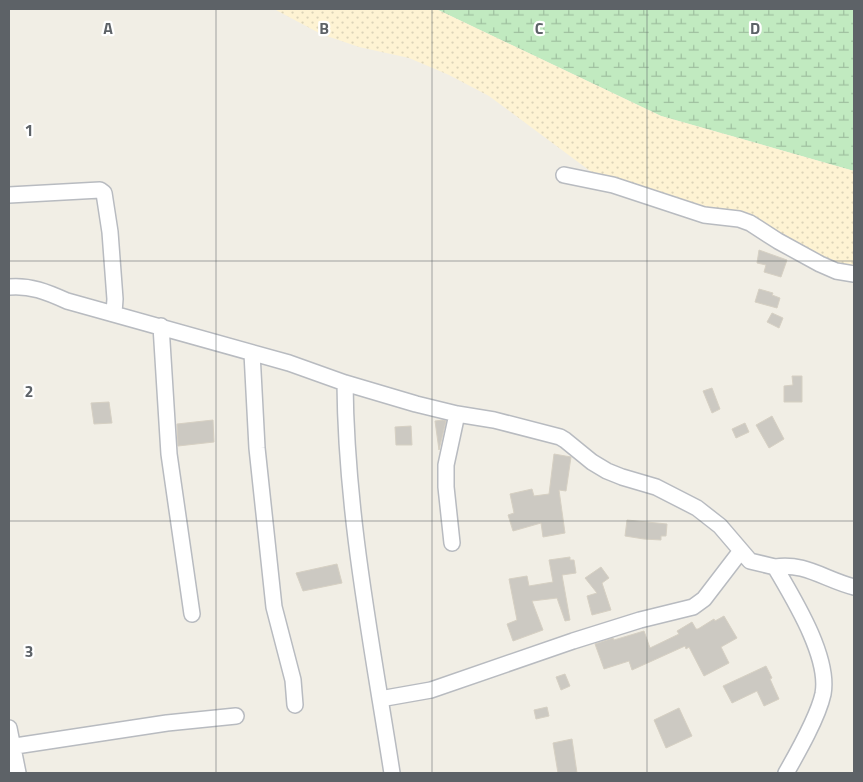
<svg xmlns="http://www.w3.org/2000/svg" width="863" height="782" font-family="'Titillium Web',sans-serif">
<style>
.wetland{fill:url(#wetland-marsh)}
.sand{fill:url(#sand-dots)}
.building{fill:#ccc9c2;stroke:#d6d0c3}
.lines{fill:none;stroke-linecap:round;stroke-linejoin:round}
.minor-casing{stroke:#b8bbc0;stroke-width:18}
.minor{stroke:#fff;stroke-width:15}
.grid{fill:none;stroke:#5d6267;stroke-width:1;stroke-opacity:0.55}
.grid-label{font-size:16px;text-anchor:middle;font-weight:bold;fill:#5d6267;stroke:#fff;stroke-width:4.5;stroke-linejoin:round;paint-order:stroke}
</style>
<defs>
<pattern id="wetland-marsh" width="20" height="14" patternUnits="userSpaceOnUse" patternTransform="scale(1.25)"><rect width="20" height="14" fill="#c1eac0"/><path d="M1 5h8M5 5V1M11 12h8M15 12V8" fill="none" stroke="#a0c1a0"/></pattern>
<pattern id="sand-dots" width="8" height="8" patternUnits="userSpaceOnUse" patternTransform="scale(1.25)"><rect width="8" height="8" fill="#fef3d3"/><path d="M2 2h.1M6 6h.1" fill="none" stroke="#dcd3b8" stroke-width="1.8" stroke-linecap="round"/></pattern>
</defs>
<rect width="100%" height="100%" fill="#f1eee5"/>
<path class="wetland" d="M 436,9 L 854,9 L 854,171 L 661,116 Z"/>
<path class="sand" d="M 274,9 L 436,9 L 661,116 L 854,171 L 854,267 L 823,261 L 783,236 L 609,185 L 489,96 L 449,75 L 409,58 L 359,47 L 321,34 Z"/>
<path class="building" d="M 759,250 L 787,260 L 781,277 L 764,272 L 766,265 L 757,263 Z
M 759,289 L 773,293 L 772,295 L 780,298 L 777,308 L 755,302 Z
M 772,313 L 783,318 L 779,328 L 767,322 Z
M 792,376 L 802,376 L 802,402 L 784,402 L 784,386 L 793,385 Z
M 712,388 L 720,409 L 712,413 L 703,391 Z
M 109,402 L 112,423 L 94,424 L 91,403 Z
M 772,416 L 784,439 L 769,448 L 756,425 Z
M 213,420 L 214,442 L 178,446 L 177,424 Z
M 443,420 L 446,421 L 439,450 L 435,421 Z
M 745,423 L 749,432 L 736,438 L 732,429 Z
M 411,426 L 412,445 L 396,445 L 395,427 Z
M 554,454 L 571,457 L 566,491 L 559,490 L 565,533 L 543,537 L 541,523 L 513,531 L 508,515 L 514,513 L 510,494 L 532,489 L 534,496 L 549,494 Z
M 627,520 L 667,524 L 666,536 L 661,536 L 661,540 L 644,539 L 625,536 Z
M 570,557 L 570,560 L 574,560 L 576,573 L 562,575 L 570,620 L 565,621 L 557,598 L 532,601 L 543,630 L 513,641 L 507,624 L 517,620 L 509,579 L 527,576 L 529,586 L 553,582 L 549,560 Z
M 337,564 L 342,583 L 303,591 L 296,573 Z
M 601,567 L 609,578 L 602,583 L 611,610 L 592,615 L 587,596 L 597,593 L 585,578 Z
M 724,616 L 737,638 L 721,647 L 729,663 L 704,676 L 689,647 L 686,649 L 685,646 L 632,670 L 629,661 L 604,669 L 595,644 L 613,638 L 614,640 L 644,631 L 650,648 L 679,634 L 677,631 L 692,622 L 696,629 L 698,629 L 714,619 L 715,621 Z
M 766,666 L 772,678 L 770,679 L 779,699 L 764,706 L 757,691 L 732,703 L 723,686 Z
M 565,674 L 570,686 L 561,690 L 556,677 Z
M 547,707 L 549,716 L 536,719 L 534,710 Z
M 679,708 L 692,736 L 666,748 L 654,720 Z
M 572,739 L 577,773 L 558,773 L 553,743 Z"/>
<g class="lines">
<defs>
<path id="minor" d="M 564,175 L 613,185 L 704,215 L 739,219 L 750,223 L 778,241 L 820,264 L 836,271 L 854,274
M 9,195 L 100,190 L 104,193 L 110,232 L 115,299 L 114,313
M 9,287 C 30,285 47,292 67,301 L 289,363 L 345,383 L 416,404 L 457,414 L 494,420 L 560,437 L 565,440 L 592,462 L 607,471 L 622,477 L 656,487 L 697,508 L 720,526 L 750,561 L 775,567 C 793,598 830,657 823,694 C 818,717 798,752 786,773
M 161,326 L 169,454 L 192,614
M 252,353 L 257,448 L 274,607 L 293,680 L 295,705
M 345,383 C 346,515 372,644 392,773
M 452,543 L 446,487 L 446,465 L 457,414
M 775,567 C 804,562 826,580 854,587
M 380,699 L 431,690 L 573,641 L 640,620 L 693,607 L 704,599 L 740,552
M 9,728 L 18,773
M 9,747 L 167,723 L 236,716"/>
</defs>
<use href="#minor" class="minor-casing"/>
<use href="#minor" class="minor"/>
</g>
<path class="grid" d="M 216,9 L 216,773M 432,9 L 432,773M 647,9 L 647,773M 9,261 L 854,261M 9,521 L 854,521"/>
<g class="grid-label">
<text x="108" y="34">A</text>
<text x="324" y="34">B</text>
<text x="539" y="34">C</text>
<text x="755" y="34">D</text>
<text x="29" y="136">1</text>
<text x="29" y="397">2</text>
<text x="29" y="657">3</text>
</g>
<rect width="863" height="782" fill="none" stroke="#5d6267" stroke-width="20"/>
</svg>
